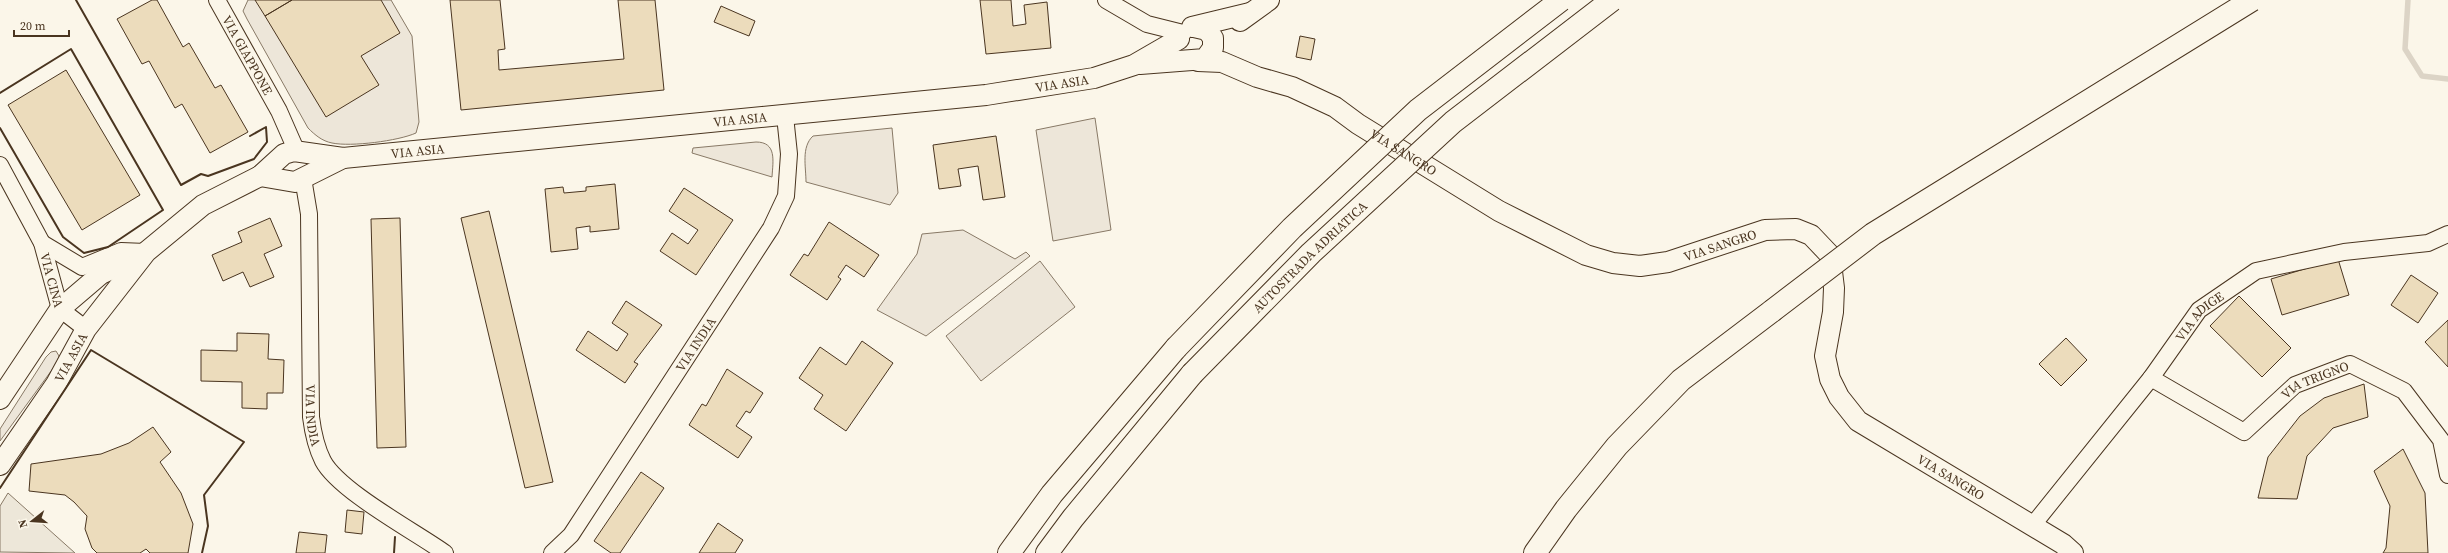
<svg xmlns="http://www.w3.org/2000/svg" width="2448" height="553" font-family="'Source Serif 4',serif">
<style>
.green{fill:#ede6d9;stroke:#887966}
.parking{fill:#ede7d9;stroke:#887966}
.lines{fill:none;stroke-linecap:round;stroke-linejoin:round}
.stream{stroke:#dcd4c6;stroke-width:5.5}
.building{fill:#ecdcbc;stroke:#4a3520}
.minor-casing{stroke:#4a3520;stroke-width:18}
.tertiary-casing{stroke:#4a3520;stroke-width:22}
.trunk-casing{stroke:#4a3520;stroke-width:24}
.motorway-casing{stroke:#4a3520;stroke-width:24}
.minor{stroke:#fbf6e9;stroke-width:16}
.tertiary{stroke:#fbf6e9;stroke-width:20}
.trunk{stroke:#fbf6e9;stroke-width:22}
.motorway{stroke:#fbf6e9;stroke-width:22}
.trunk-bridge-casing{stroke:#4a3520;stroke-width:24;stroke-linecap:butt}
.motorway-bridge-casing{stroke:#4a3520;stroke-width:24;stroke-linecap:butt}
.trunk-bridge{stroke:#fbf6e9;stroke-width:22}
.motorway-bridge{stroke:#fbf6e9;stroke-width:22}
.wall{stroke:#4a3520;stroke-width:2}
.labels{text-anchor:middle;stroke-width:3;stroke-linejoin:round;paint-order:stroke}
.street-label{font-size:13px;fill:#4a3520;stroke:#fbf6e9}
</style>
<rect width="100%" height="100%" fill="#fbf6e9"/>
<path class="green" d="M 248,0 L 391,0 L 412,36 L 419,122 L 416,133 C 398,141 351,147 332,143 C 322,141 315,135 308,128 L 247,19 L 243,11 Z
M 1095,118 L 1111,230 L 1053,241 L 1036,130 Z
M 892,128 L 898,193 L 890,205 L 806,182 C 806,167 801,147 813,136 Z
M 756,142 C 777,142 773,161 772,177 L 692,153 L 693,148 Z
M 963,230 L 1015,259 L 1026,252 L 1030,256 L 926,336 L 877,310 L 917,254 L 922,234 Z
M 1040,261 L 1075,307 L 981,381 L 946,336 Z
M 56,351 L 59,356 L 57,363 L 0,441 L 0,429 L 46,357 L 51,352 Z"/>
<path class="parking" d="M 8,493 L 75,553 L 0,552 L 0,506 Z"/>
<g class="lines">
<path class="stream" d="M 2408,0 L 2405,49 L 2422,76 L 2448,79"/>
</g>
<path class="building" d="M 152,0 L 157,0 L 183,47 L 189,43 L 215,88 L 221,85 L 248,132 L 210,153 L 182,104 L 175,108 L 149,61 L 142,64 L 117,19 Z
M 255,0 L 292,0 L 265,16 Z
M 292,0 L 381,0 L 400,33 L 361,56 L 379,85 L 326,117 L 265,16 Z
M 450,0 L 500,0 L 505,49 L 498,50 L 499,70 L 624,59 L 618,0 L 655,0 L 664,90 L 461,110 Z
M 980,0 L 1011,0 L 1013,26 L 1026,24 L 1024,5 L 1047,2 L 1051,48 L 986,54 Z
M 721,6 L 755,21 L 749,36 L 714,22 Z
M 1300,36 L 1315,39 L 1311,60 L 1296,57 Z
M 66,70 L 140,195 L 82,230 L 8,105 Z
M 996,136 L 1005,197 L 983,200 L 978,166 L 958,169 L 961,186 L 939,189 L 933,145 Z
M 615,184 L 619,229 L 590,232 L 590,226 L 576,228 L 578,249 L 551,252 L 545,189 L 563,187 L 564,193 L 586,191 L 586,187 Z
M 684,188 L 733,220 L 696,275 L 660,251 L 672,233 L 688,244 L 698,230 L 669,211 Z
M 489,211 L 553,482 L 525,488 L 461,218 Z
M 270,218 L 282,246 L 264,254 L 274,277 L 250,287 L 243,272 L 223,281 L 212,255 L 242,242 L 238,232 Z
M 400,218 L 406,447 L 377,448 L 371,219 Z
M 829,222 L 879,255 L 864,277 L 846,265 L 838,277 L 841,279 L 827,300 L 790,275 L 804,254 L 808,256 Z
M 2338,259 L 2349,295 L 2282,315 L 2271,279 Z
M 2411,275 L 2438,293 L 2418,323 L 2391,305 Z
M 2239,296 L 2291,348 L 2262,377 L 2210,326 Z
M 626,301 L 662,325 L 634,362 L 638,364 L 625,383 L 576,350 L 588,331 L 617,351 L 628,334 L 612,323 Z
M 2448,320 L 2448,367 L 2425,342 Z
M 237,333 L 269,334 L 268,359 L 284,360 L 283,393 L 267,393 L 267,409 L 242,408 L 242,382 L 201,381 L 201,350 L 237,351 Z
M 2066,338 L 2087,360 L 2061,386 L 2039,364 Z
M 862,341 L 893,363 L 846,431 L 814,409 L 823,395 L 799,378 L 820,347 L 846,365 Z
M 727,369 L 763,393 L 750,413 L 746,411 L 736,426 L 752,437 L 738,458 L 689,425 L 702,404 L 706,406 Z
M 2364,384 L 2368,417 L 2333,428 L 2307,456 L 2297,499 L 2258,498 L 2268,457 L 2300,416 L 2324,398 Z
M 153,427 L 171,452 L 160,462 L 181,493 L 193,524 L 188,553 L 150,553 L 146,549 L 140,553 L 97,553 L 92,548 L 85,529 L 87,516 L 74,502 L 65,495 L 29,491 L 31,464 L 101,454 L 129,443 Z
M 2403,449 L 2425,493 L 2428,553 L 2383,553 L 2386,548 L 2390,506 L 2374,471 Z
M 641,472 L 664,488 L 620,553 L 611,553 L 594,541 Z
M 347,510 L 364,512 L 362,534 L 345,532 Z
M 718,523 L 743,540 L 735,553 L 699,553 Z
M 299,532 L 327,535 L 325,553 L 296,553 Z"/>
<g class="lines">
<defs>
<g id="minor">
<path id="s1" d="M 217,0 L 279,111 L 297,152"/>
<path d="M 1106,0 L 1147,24 L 1183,33"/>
<path id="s2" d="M 0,165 L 42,243 L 60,309 L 86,329"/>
<path id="s3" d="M 303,178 L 309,214 L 311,417 C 313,433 316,447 323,461 C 339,491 414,531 445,553"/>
<path d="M 42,243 L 82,267 L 121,251 L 146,252"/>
<path id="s4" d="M 2151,378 L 2244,432 L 2295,385 L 2350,364 L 2404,391 L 2441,440 L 2448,475"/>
<path id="s5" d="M 2032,526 L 2151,378 L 2199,310 L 2256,271 L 2344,252 L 2428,243 L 2448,234"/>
<path id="s6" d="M 552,553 L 571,535 L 771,228 L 786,196 L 789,154 L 785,116"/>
</g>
<g id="tertiary">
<path d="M 1240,21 L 1269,0"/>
<path d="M 1192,27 L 1250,13"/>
<path id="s7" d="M 1198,61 L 1222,62 L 1257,77 L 1292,87 L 1335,107 L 1358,124 L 1499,211 L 1586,255 L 1613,263 L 1640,266 L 1668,262 L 1765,230 L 1796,229 L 1811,235 L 1830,255 L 1834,288 L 1833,312 L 1825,356 L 1830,379 L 1839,397 L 1858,421 L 2063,544 L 2073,553"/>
<path d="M 1140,64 L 1205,59 L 1213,48 L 1213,38 L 1207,30 L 1194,27"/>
<path d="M 260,176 L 295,182 L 343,158"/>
<path d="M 0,399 L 60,309 L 101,274 L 139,256"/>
<path id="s8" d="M 0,465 L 56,384 L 86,329 L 146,252 L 203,205 L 260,176 L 284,154 L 294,151 L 343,158 L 986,95 L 1094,78 L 1134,65 L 1179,39"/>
</g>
<path id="trunk" d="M 1535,553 L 1566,509 L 1617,446 L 1681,380 L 1772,311"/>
<path id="motorway" d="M 1009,553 L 1052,494 L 1176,348
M 1047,553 L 1073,518 L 1192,374"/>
</defs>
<use href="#minor" class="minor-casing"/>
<use href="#tertiary" class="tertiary-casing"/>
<use href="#trunk" class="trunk-casing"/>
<use href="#motorway" class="motorway-casing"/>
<use href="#minor" class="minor"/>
<use href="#tertiary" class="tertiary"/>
<use href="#trunk" class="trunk"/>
<use href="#motorway" class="motorway"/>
<defs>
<path id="trunk-bridge" d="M 1772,311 L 1873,234 L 2252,0"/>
<g id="motorway-bridge">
<path d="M 1176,348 L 1292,228 L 1418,110 L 1561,0"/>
<path id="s9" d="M 1192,374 L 1311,253 L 1453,122 L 1612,0"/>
</g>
</defs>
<use href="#trunk-bridge" class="trunk-bridge-casing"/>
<use href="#motorway-bridge" class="motorway-bridge-casing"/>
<use href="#trunk-bridge" class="trunk-bridge"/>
<use href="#motorway-bridge" class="motorway-bridge"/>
<path class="wall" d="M 76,0 L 181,185 L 201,174 L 208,176 L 254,159 L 267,142 L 266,127 L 250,136
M 0,93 L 71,49 L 163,210 L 108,247 L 84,253 L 63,237 L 0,128
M 0,488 L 91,350 L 244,442 L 204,495 L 208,526 L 202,553
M 394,553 L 395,537"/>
</g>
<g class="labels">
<g class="street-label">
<text dy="5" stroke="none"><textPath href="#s1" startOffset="63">VIA GIAPPONE</textPath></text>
<text dy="5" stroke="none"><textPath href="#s8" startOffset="1212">VIA ASIA</textPath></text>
<text dy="5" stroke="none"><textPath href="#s8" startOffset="888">VIA ASIA</textPath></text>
<text dy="5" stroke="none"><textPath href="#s8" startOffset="564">VIA ASIA</textPath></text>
<text dy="5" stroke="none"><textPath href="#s7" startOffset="228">VIA SANGRO</textPath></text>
<text dy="5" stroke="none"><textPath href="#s7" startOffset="576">VIA SANGRO</textPath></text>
<text dy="5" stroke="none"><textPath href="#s9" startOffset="166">AUTOSTRADA ADRIATICA</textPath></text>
<text dy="5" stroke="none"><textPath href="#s2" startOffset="127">VIA CINA</textPath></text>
<text dy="5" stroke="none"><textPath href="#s5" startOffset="269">VIA ADIGE</textPath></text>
<text dy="5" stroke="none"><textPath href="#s6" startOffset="254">VIA INDIA</textPath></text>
<text dy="5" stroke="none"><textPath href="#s8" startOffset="129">VIA ASIA</textPath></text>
<text dy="5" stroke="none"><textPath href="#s4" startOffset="197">VIA TRIGNO</textPath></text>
<text dy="5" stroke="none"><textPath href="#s3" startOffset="238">VIA INDIA</textPath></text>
<text dy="5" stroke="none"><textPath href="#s7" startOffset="983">VIA SANGRO</textPath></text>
</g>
</g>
<g transform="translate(32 521) rotate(253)" stroke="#fbf6e9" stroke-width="3" paint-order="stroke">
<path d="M0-3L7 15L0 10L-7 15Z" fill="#4a3520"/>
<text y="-6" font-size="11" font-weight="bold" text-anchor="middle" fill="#4a3520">N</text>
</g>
<path d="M14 30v6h55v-6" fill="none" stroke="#4a3520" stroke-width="2"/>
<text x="20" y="30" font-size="12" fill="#4a3520" stroke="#fbf6e9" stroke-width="3" paint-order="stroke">20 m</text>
</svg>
